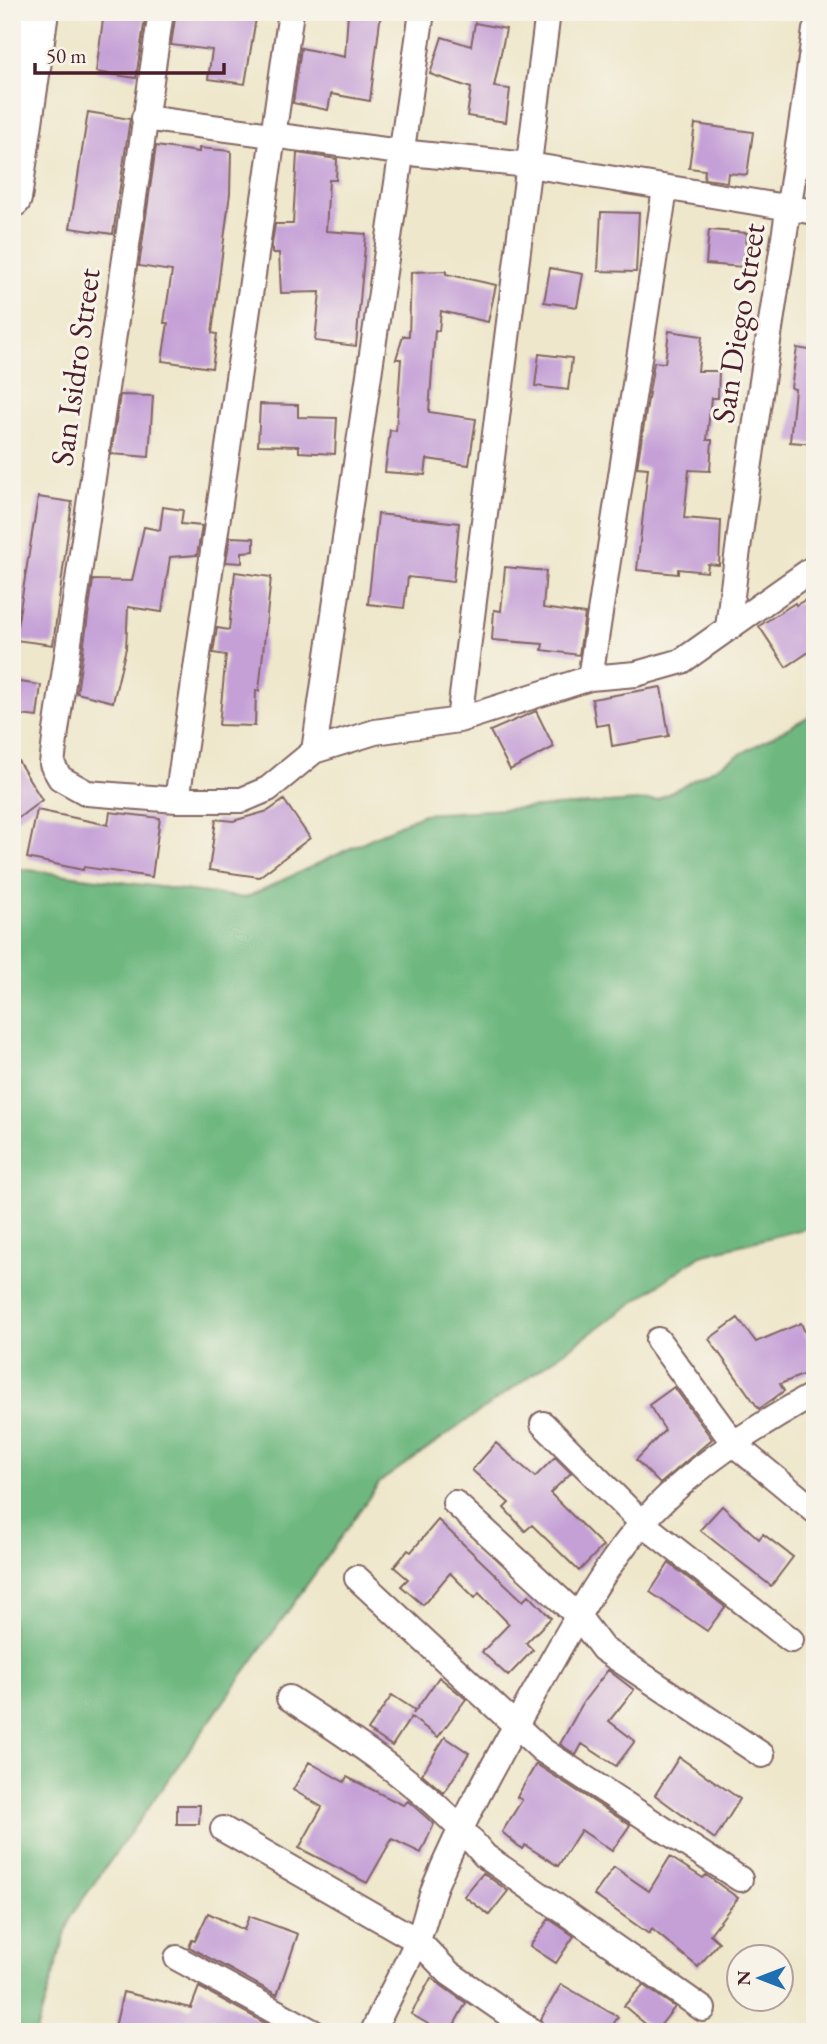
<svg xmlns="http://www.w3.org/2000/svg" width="827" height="2044" font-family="'EB Garamond',serif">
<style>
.forest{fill:#6eb880;stroke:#5c6c56;stroke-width:2}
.building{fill:#c5a0d7}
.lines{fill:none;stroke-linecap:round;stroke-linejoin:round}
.minor-casing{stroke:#836563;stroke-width:28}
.primary-casing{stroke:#836563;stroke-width:42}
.minor{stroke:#fff;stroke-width:24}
.primary{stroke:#fff;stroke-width:38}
.labels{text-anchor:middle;stroke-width:6;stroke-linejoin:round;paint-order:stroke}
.street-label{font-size:32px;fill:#4a1f2b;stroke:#f7f3e8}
</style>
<rect width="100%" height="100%" fill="#f7f3e8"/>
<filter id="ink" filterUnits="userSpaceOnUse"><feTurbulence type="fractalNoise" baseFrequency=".0143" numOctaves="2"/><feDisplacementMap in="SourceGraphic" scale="14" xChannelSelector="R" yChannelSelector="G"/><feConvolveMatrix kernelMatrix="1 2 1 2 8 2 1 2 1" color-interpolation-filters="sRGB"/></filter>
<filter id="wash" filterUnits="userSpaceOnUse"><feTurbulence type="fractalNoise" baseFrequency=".00686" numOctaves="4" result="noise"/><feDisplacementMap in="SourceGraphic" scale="28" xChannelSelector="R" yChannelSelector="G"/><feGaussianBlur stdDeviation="1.57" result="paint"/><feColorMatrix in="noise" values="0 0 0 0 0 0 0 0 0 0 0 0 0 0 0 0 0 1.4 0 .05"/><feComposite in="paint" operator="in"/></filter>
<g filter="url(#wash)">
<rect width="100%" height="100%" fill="#eee7cb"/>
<path class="forest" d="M 815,713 L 815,1226 L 701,1255 L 380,1482 L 71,1916 L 36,2032 L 12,2032 L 12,868 L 245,898 L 423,814 L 657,800 Z"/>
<g id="blocks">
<path class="building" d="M 104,12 L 146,12 L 136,78 L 96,72 Z
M 176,12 L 257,12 L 245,84 L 208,79 L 212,50 L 171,45 Z
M 348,12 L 381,12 L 370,101 L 331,94 L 328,110 L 293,103 L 301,48 L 345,57 Z
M 475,23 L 506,29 L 494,87 L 510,89 L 506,122 L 467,116 L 471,88 L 430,74 L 442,37 L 471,46 Z
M 88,112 L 130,119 L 113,234 L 70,228 Z
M 695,124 L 753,132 L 747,175 L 728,173 L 727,182 L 704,179 L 705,170 L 689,168 Z
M 156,146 L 199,152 L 199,148 L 231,151 L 230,193 L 212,333 L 217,334 L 212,368 L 162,361 L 168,323 L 164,323 L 172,271 L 139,266 Z
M 297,153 L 337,159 L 336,180 L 329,180 L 326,231 L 366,234 L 356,346 L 315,341 L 320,292 L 281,293 L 279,253 L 272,253 L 272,244 L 275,224 L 293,224 Z
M 601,212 L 639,213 L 636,272 L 598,271 Z
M 709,230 L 747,233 L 744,267 L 706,264 Z
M 550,268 L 583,274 L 577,307 L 544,302 Z
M 446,271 L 446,274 L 496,285 L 488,322 L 441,311 L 439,331 L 435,330 L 429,412 L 476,419 L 469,465 L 427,459 L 425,475 L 385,472 L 390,430 L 396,431 L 401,359 L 396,359 L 403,336 L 409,336 L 411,272 Z
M 669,331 L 702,336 L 698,371 L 719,371 L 718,398 L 711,398 L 707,440 L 712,440 L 710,471 L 689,470 L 684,518 L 721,521 L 719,565 L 708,564 L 707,572 L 678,569 L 678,574 L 637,570 L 648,468 L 637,467 L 654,362 L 665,363 Z
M 797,348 L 815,351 L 815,444 L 790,442 L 795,389 L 791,388 Z
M 539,354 L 572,358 L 568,390 L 535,386 Z
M 120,395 L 153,396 L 149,457 L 111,454 Z
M 260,404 L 298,405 L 298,417 L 337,418 L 335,454 L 299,452 L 299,446 L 258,445 Z
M 38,497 L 72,502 L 53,645 L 15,640 Z
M 163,507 L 183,510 L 181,524 L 202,526 L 197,555 L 170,557 L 162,612 L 128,607 L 126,648 L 113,702 L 77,693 L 93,580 L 132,581 L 144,527 L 160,530 Z
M 378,514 L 459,523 L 453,582 L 408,577 L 404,608 L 368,604 Z
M 230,537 L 254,538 L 254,551 L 242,552 L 242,563 L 226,562 Z
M 505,567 L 546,571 L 543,608 L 585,614 L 579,655 L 542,650 L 543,644 L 492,640 L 494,610 L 501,611 Z
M 235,572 L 271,577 L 259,691 L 256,690 L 255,726 L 219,725 L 226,655 L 213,653 L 217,628 L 229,630 Z
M 805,600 L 815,617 L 815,648 L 786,667 L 759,626 L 795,603 L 796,605 Z
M 12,681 L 41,685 L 37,717 L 12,714 Z
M 661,687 L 669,736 L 612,746 L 609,724 L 596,726 L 592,699 Z
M 536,711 L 554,747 L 510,770 L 490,731 Z
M 12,751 L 42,800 L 12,823 Z
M 284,800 L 310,838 L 259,877 L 209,870 L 216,819 L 233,821 L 268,811 Z
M 37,810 L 108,825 L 110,812 L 160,818 L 152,877 L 84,867 L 83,870 L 27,858 Z
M 738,1318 L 756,1342 L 801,1323 L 815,1356 L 815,1370 L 780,1384 L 784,1391 L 759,1409 L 709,1339 Z
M 674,1387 L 712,1439 L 660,1484 L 636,1460 L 665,1430 L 649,1405 Z
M 496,1443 L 535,1477 L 555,1457 L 571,1473 L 550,1493 L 603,1546 L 579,1571 L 532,1525 L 525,1531 L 504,1508 L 509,1503 L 472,1470 Z
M 722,1506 L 759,1539 L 763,1534 L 793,1557 L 771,1586 L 700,1530 Z
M 438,1520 L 523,1601 L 529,1595 L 551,1618 L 526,1643 L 533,1650 L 508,1676 L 482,1652 L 509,1624 L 479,1593 L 475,1598 L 450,1573 L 423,1605 L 401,1586 L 408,1579 L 394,1567 L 408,1550 L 411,1552 Z
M 669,1563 L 725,1607 L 707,1631 L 650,1592 Z
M 608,1670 L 634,1690 L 609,1721 L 635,1741 L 616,1766 L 582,1744 L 576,1755 L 560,1744 L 584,1701 Z
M 439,1677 L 466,1699 L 438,1737 L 411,1717 L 392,1746 L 368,1730 L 392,1695 L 415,1710 L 413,1714 Z
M 445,1737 L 469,1753 L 444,1793 L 422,1774 Z
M 679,1757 L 740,1799 L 715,1839 L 655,1795 Z
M 309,1762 L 344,1782 L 347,1777 L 403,1805 L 408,1801 L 434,1824 L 421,1853 L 392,1839 L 367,1883 L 299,1848 L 322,1807 L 293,1790 Z
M 536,1764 L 630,1825 L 612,1851 L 581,1830 L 558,1866 L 525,1845 L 522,1849 L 502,1832 L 522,1800 L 517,1797 Z
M 177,1805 L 200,1805 L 199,1824 L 177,1824 Z
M 670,1857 L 703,1878 L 706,1875 L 738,1898 L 710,1934 L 719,1942 L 698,1967 L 652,1929 L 649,1934 L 594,1895 L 614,1867 L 649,1891 Z
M 483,1873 L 508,1891 L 489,1915 L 464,1896 Z
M 208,1913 L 244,1930 L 249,1916 L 298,1934 L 277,1995 L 189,1947 L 192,1940 L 195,1941 Z
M 549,1919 L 574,1936 L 556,1963 L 530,1946 Z
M 431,1978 L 466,2003 L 450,2032 L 442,2032 L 411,2014 Z
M 561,1984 L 618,2017 L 608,2032 L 549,2032 L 541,2019 Z
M 643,1985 L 675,2007 L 655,2032 L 624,2006 Z
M 199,1987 L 267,2024 L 264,2032 L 114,2032 L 123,1992 L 191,2008 Z"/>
</g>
</g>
<g filter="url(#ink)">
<use href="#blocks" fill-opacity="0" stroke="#836563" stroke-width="2"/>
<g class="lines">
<defs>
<path id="minor" d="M 161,12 L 56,731 L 52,764 L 60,778 L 87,793 L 177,800 L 242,800 L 268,789 L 314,751 L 375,732 L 459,720 L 590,678 L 636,674 L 682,661 L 815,567
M 144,118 L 400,152 L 529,165 L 815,212
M 728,628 C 752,428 787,229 815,30
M 590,678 L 665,189
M 459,720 L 548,12
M 314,751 L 422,12
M 177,800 L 291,12
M 658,1340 L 735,1445 L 815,1511
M 543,1424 L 642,1523 L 791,1640
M 455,1503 L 578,1616 L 603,1649 L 762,1755
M 357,1578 L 542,1750 L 740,1879
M 289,1698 C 360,1744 431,1791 485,1856 L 703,2009
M 223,1829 L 418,1941 L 449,1973 L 534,2032
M 177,1958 L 313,2032
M 373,2032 C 386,2001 403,1972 417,1942 C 425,1924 428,1904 435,1886 C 464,1816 502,1750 539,1684 C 576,1619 613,1548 667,1497 C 710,1456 764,1422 815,1394"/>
<path id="primary" d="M 12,198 L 39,12"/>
</defs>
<use href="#minor" class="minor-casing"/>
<use href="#primary" class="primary-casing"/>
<use href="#minor" class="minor"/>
<use href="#primary" class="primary"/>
</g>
</g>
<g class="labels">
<g class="street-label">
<text transform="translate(738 323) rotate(-81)" y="11">San Diego Street</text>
<text transform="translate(75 367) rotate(-82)" y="11">San Isidro Street</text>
</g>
</g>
<rect width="827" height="2044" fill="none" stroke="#f7f3e8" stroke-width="42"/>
<g transform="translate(760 1978) rotate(270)"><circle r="33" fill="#f7f3e8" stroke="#b29e9c" stroke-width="2"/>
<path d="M0-5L12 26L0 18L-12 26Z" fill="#1f6fb2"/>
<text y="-10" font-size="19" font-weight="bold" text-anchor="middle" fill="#4a1f2b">N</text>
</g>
<path d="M35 63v10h189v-10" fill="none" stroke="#4a1f2b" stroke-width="3.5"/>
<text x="46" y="63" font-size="21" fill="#4a1f2b" stroke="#f7f3e8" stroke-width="5" paint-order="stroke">50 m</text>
</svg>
